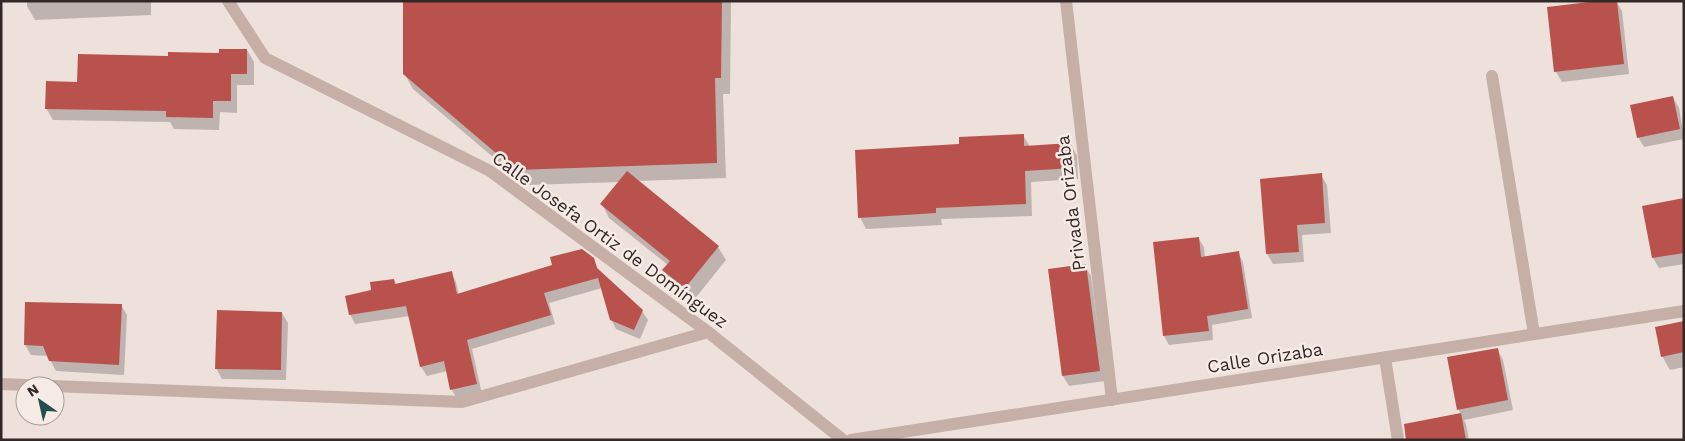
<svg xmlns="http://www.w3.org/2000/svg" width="1685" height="441" font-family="'Work Sans',sans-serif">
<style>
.shadow{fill:#0003}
.building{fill:#b9524d}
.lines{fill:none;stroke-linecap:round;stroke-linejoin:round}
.service{stroke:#c5afa7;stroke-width:12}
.minor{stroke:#c5afa7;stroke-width:12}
.labels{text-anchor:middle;stroke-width:5;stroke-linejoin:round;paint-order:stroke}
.street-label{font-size:18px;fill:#322827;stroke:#f7ebe5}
</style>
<rect width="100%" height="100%" fill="#eee0da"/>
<path class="shadow" d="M 27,1 L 151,1 L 151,15 L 35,20 L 27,6 Z
M 405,1 L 731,1 L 730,94 L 723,94 L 726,178 L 637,181 L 718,247 L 726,260 L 693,301 L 671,284 L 663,270 L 668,265 L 609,218 L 602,204 L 620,182 L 526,185 L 413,89 L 404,73 Z
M 1616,1 L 1622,11 L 1629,74 L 1562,82 L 1556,72 Z
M 247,50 L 254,62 L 254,85 L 237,85 L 237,113 L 220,112 L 219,130 L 174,129 L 170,122 L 53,120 L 46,108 L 78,83 L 169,57 L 221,54 Z
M 1673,97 L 1679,108 L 1684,139 L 1644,147 L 1638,137 Z
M 1023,135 L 1030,147 L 1071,144 L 1077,156 L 1078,179 L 1031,182 L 1032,216 L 941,219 L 942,225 L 866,229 L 860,217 L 960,145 Z
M 1321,175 L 1327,185 L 1331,233 L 1302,235 L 1304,262 L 1273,264 L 1267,254 Z
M 1684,199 L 1684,264 L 1659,268 L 1653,258 Z
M 1198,238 L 1204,247 L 1205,258 L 1238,253 L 1243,262 L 1252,318 L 1212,325 L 1213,340 L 1169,345 L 1164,336 Z
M 593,259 L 600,273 L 642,311 L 648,320 L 640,339 L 616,329 L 611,319 L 602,288 L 549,303 L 555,324 L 472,349 L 482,394 L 457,399 L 452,390 L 447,371 L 427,376 L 421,367 L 410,316 L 355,324 L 350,314 L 373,291 L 394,280 L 397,285 L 451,273 L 456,282 L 459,295 Z
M 1085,266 L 1091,276 L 1105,381 L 1069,386 L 1063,376 Z
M 121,305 L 127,315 L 124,375 L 56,371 L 48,356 L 31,355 L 25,345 Z
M 282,313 L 288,323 L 286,380 L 222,379 L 216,368 Z
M 1684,322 L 1684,367 L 1670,370 L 1662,356 Z
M 1497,349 L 1503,360 L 1513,410 L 1464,420 L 1466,424 L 1469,440 L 1418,440 L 1461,414 L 1459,410 Z"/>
<path class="building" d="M 403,1 L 722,1 L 721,78 L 715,78 L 717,163 L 516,170 L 403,74 Z
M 1598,1 L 1617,1 L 1624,64 L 1554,72 L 1547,7 Z
M 219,49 L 247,49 L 247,74 L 231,74 L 231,101 L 213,101 L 213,118 L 166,117 L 166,111 L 45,109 L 46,81 L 77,82 L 78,54 L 168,56 L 168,52 L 219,53 Z
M 1673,96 L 1680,129 L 1637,138 L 1630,105 Z
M 1024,134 L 1024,146 L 1071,143 L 1073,168 L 1025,171 L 1026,204 L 936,208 L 936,213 L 858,218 L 855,150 L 959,144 L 959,137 Z
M 627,171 L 719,246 L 685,288 L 662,270 L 670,261 L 600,204 Z
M 1322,173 L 1325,223 L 1297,225 L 1299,252 L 1266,254 L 1260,179 Z
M 1684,198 L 1684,253 L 1652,258 L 1642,206 Z
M 1199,237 L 1201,257 L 1239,251 L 1248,309 L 1207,316 L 1209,331 L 1163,336 L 1153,242 Z
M 582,249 L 594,258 L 597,268 L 643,310 L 634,330 L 610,320 L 598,278 L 544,293 L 551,315 L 467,340 L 477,384 L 450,390 L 444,361 L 420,367 L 406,306 L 349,315 L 345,296 L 371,290 L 370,282 L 394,279 L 395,284 L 452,271 L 457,294 L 552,265 L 550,257 Z
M 1086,264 L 1100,371 L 1062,376 L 1048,269 Z
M 25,302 L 122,304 L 119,365 L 49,361 L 43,346 L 24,345 Z
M 217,310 L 282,312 L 281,370 L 215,369 Z
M 1684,321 L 1684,352 L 1661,357 L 1655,327 Z
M 1498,348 L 1508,400 L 1457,410 L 1447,357 Z
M 1461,413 L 1466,440 L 1406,440 L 1404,424 Z"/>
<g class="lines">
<path class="service" d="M 1492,76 L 1534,334"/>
<path class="minor" d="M 228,1 L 265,58 L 490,171 L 708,332 L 843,440
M 1066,1 L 1112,400
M 1385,358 L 1398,440
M 1,384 L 462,402 L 708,332
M 851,440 L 1684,311"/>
</g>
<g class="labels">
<g class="street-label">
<text transform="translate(1071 203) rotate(-97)" y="6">Privada Orizaba</text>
<text transform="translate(610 240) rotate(36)" y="6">Calle Josefa Ortiz de Domínguez</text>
<text transform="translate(1265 358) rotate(-9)" y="6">Calle Orizaba</text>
</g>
</g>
<rect width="1685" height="441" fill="none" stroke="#322827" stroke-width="5"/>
<g transform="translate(40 401) rotate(326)"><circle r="24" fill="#f7ebe5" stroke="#a89d99"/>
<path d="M0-4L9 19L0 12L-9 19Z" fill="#214f49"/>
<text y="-8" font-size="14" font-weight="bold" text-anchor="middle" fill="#322827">N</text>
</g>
</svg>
